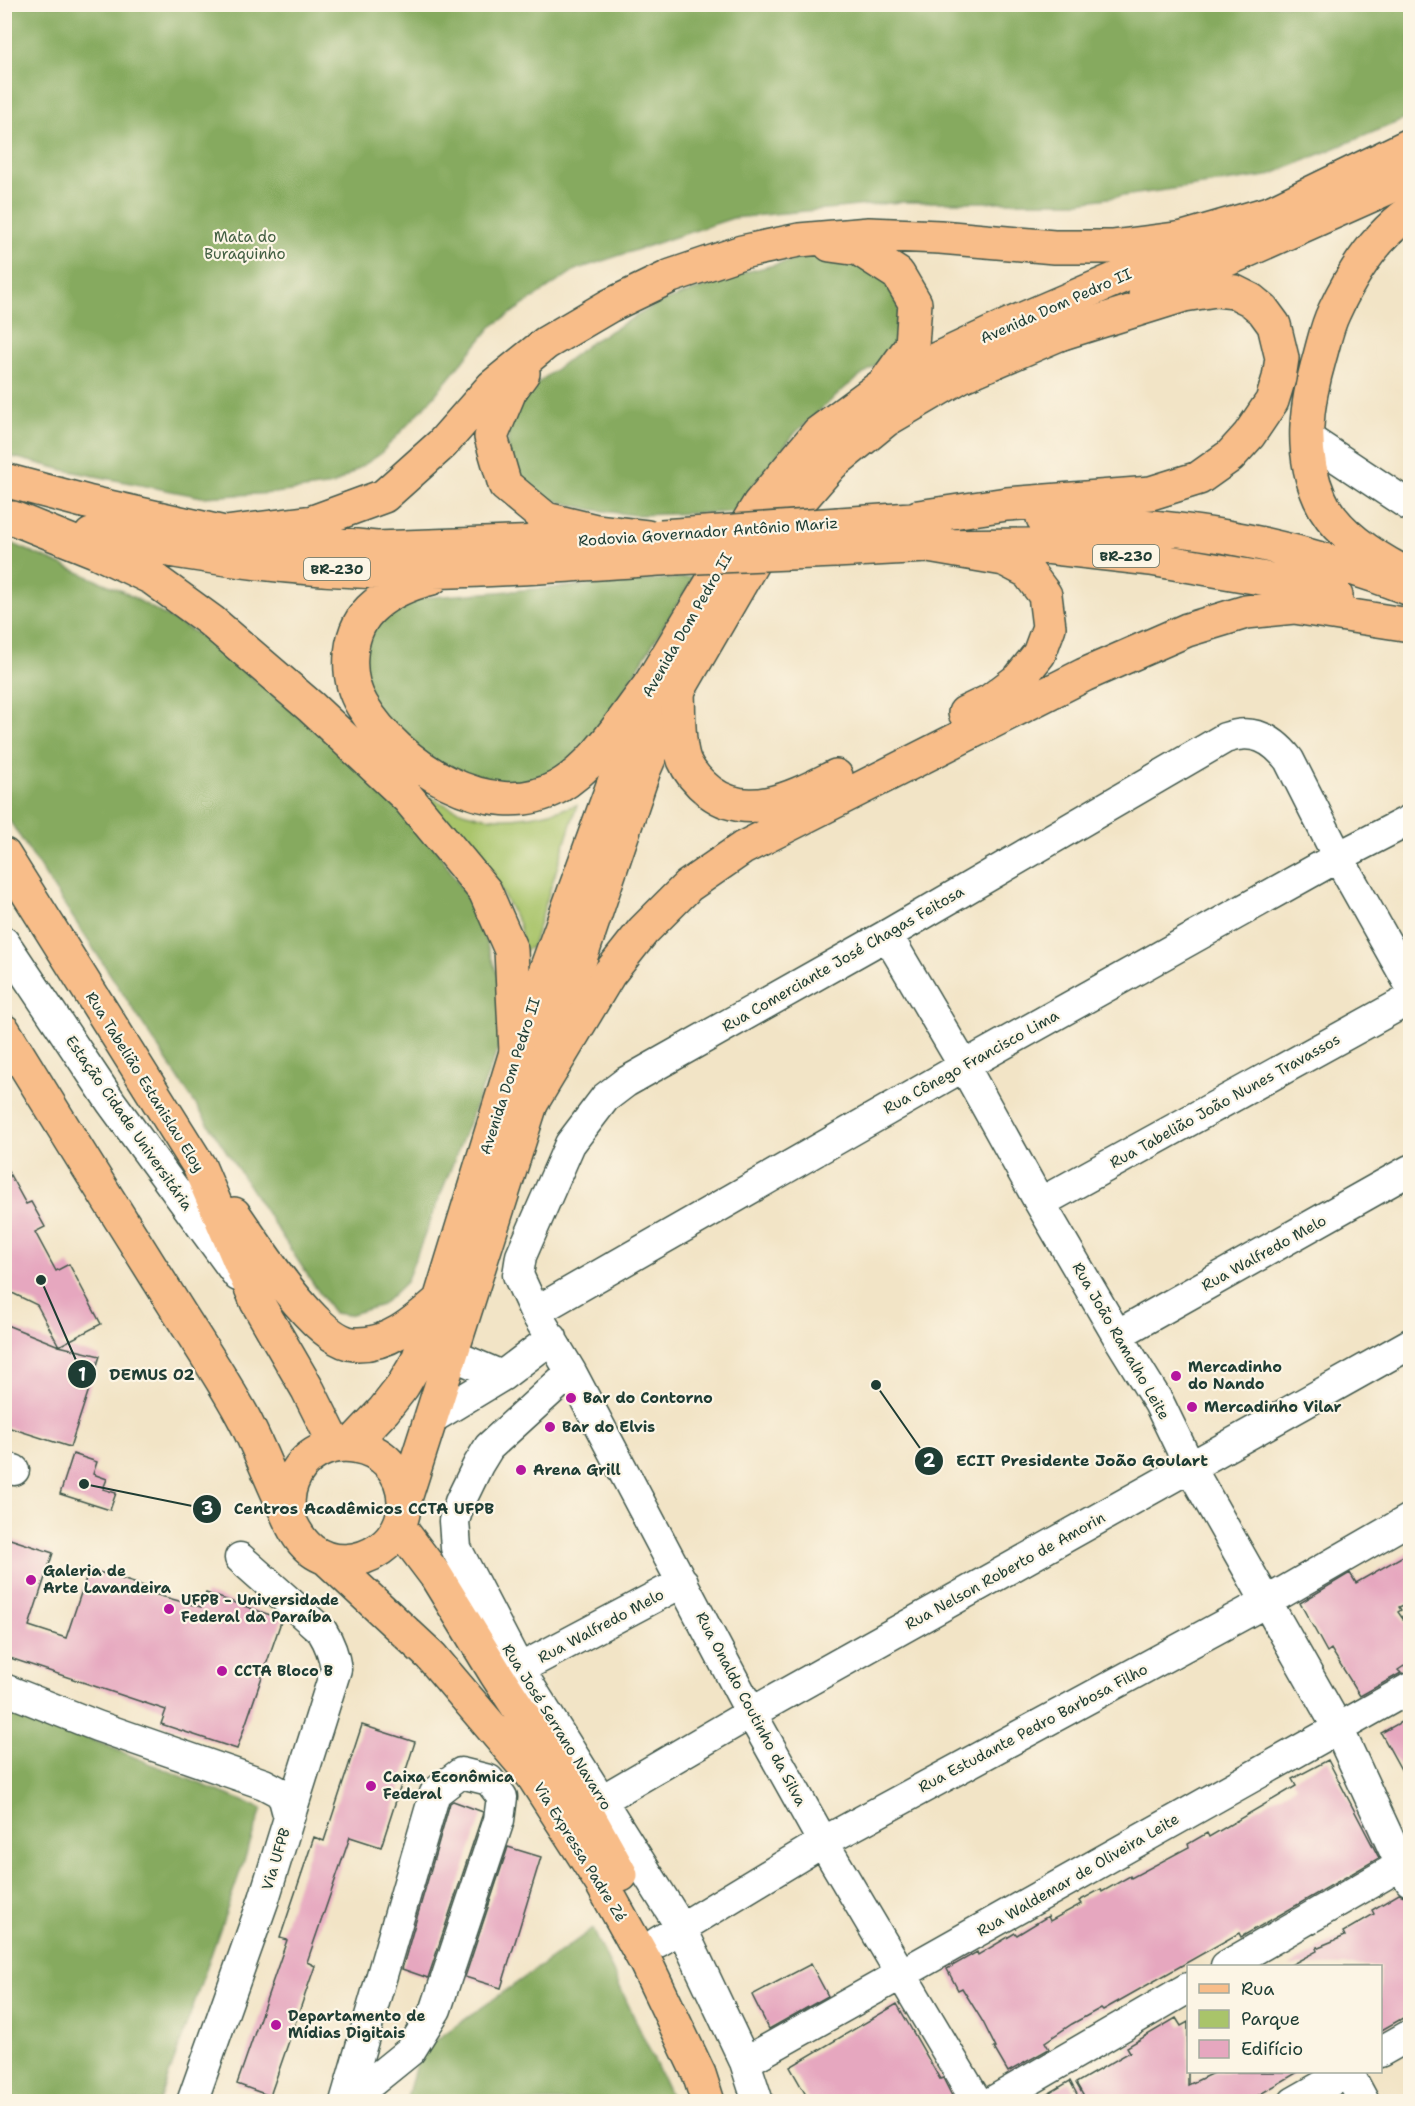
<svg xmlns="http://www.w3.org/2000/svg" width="1415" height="2106" font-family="'Shantell Sans',sans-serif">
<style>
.green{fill:#a9c46a;stroke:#64804f;stroke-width:1.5}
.forest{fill:#86aa5e;stroke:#527449;stroke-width:1.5}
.building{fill:#e6a7bf}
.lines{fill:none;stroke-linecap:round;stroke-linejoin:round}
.minor-casing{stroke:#3f564a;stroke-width:33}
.major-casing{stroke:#3f564a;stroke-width:36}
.highway-casing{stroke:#3f564a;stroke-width:36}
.minor{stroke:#fff;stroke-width:30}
.major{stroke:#f8bd89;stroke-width:33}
.highway{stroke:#f8bd89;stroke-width:33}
.highway-bridge-casing{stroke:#3f564a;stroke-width:36;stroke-linecap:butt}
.highway-bridge{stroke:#f8bd89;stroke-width:33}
.poi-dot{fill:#b5179e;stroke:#fcf5e5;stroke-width:2}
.labels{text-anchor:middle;stroke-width:4.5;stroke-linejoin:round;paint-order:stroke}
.shield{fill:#fcf5e5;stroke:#617469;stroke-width:1.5}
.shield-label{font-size:14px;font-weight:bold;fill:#1f3d34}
.park-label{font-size:15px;fill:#425f42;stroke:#fcf5e5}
.street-label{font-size:15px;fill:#1f3d34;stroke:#fcf5e5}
.poi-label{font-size:15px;font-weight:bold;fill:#1f3d34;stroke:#fcf5e5;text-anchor:start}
.leader{fill:none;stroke:#1f3d34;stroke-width:2}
.callout-dot{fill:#1f3d34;stroke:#fcf5e5;stroke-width:2}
.mark-label{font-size:18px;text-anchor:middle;font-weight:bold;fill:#fff}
.callout-label{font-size:16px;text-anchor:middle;font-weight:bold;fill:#1f3d34;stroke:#fcf5e5;stroke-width:4.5;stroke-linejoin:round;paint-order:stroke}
</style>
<rect width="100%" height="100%" fill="#fcf5e5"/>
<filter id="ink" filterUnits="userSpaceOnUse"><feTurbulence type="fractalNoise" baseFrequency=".0167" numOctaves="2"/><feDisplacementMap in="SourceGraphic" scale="12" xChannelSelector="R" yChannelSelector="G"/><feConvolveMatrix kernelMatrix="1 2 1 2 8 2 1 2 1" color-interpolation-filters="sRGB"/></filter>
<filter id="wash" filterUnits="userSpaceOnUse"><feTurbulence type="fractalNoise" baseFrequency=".008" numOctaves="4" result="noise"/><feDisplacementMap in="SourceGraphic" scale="24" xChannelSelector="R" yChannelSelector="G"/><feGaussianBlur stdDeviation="1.35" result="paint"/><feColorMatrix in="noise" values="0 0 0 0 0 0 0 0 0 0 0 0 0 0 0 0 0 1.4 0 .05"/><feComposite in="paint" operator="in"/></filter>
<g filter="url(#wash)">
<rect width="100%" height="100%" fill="#f2e4c6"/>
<path class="green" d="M 403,781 C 419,790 435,801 453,808 C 492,826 537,817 577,805 L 532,947 L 524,951 L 519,924 L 500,889 Z"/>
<path class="forest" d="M 4,5 L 1410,5 L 1410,117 L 1267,176 L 1079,202 L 900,202 L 733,218 L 575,270 L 491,327 L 429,402 L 379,455 L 333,485 L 275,493 L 202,497 L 64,470 L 5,455 Z
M 826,252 L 866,266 L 888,283 L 896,297 L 901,321 L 900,339 L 892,353 L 846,387 L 796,432 L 752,486 L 737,512 L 634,515 L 588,509 L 550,499 L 521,479 L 508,454 L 508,425 L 529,390 L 591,342 L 659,303 L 746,272 Z
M 4,540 L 122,591 L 205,638 L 257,681 L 378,784 L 431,840 L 474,908 L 505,996 L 498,1049 L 406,1282 L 382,1305 L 348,1315 L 334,1313 L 316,1288 L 5,814 Z
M 694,577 L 605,721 L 562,769 L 522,782 L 484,780 L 440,768 L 363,699 L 360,661 L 375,620 L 418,598 Z
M 4,1704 L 262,1809 L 160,2101 L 5,2101 Z
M 593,1929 L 673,2101 L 406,2102 L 419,2052 Z"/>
<g id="blocks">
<path class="building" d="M 4,1164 L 26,1204 L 31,1202 L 45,1227 L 35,1232 L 56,1271 L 69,1264 L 101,1324 L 59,1346 L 37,1305 L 4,1289 Z
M 4,1324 L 59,1346 L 100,1356 L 70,1447 L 4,1426 Z
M 73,1454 L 97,1462 L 93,1474 L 107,1479 L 103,1489 L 116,1493 L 110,1510 L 60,1494 Z
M 4,1537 L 53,1553 L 29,1626 L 66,1638 L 89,1569 L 147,1587 L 146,1592 L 201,1607 L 206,1593 L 282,1619 L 237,1749 L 161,1724 L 166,1710 L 4,1656 Z
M 1410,1552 L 1410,1602 L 1399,1607 L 1401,1610 L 1398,1612 L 1410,1629 L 1410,1662 L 1398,1670 L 1401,1673 L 1360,1696 L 1331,1649 L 1327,1652 L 1300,1603 L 1350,1573 L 1356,1583 Z
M 1410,1717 L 1410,1786 L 1381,1733 Z
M 362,1725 L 415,1742 L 381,1847 L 350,1837 L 307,1962 L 315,1966 L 270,2096 L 237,2084 L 287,1940 L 280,1938 L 314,1837 L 324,1841 Z
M 1328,1760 L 1379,1858 L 1241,1937 L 1239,1933 L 1103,2010 L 1101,2008 L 1072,2024 L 1045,2042 L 1049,2049 L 1008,2072 L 994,2048 L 996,2048 L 983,2022 L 962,1988 L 958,1990 L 947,1969 L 977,1952 L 978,1955 L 1015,1933 L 1017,1935 L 1048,1916 L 1050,1921 L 1081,1904 L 1079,1901 L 1101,1889 L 1102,1892 L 1130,1876 L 1131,1878 L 1189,1847 L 1188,1844 L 1207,1833 L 1209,1837 L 1296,1786 L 1292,1779 Z
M 453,1801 L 483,1812 L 482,1816 L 428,1978 L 402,1969 L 450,1803 Z
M 508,1847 L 541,1857 L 501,1988 L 465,1977 Z
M 1399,1894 L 1410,1898 L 1410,2014 L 1380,2031 L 1380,1966 L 1289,1966 L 1317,1951 L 1316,1948 L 1345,1936 L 1343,1932 L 1374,1914 L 1372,1910 Z
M 811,1964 L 828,1996 L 769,2029 L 752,1995 Z
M 897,2004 L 940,2079 L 943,2078 L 955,2102 L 810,2102 L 790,2067 Z
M 1176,2018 L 1181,2026 L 1188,2022 L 1188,2085 L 1215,2072 L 1298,2072 L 1247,2102 L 1087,2102 L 1076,2083 L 1130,2052 L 1127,2047 Z
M 1070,2081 L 1081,2102 L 1034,2102 Z"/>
</g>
</g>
<g filter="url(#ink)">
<use href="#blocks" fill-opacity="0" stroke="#3f564a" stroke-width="1.5"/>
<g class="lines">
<defs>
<path id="minor" d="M 1306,437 L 1410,506
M 887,935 L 964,1066 L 1040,1203 L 1117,1335 L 1159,1403 L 1190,1467 L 1338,1728 L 1401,1865 L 1410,1881
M 4,942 L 111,1102 L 238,1276
M 1040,1203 L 1410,999
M 535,1312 L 964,1066 L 1338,857 L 1410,820
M 1117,1335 L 1410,1170
M 450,1354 L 502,1376
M 571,1372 L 489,1447 L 478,1465 L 460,1502 L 454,1521 L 456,1548 L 519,1669 L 682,1929 L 745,2062 L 758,2102
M 431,1419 L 502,1376 L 552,1338
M 4,1467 L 14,1470
M 240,1558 L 322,1631 C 330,1644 334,1654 336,1669 L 289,1818
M 519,1669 L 683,1582
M 4,1689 L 97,1726 L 264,1784 L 279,1792 L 284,1799 L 289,1818 L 264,1899 L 192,2102
M 602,1800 L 751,1713 L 1410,1344
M 658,1942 L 823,1842 L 1266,1602 L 1410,1519
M 1226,1966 L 1410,1860
M 1380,2052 L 1410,2035
M 745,2062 L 1410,1688
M 1348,2072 L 1364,2102
M 345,2102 L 435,1793 L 461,1773 L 489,1780 L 502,1797 L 499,1820 L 436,2009 L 410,2051 L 347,2102
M 977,2102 L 823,1842 L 751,1713 L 571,1372 L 535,1312 L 518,1275 L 521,1256 L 570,1144 L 605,1098 L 626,1082 L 887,935 L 1225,738 C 1253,728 1272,738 1289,760 L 1338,857 L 1410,985
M 992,2102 L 1188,1988
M 1294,2102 L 1347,2072"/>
<path id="major" d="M 1145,296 L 1410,178
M 4,855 L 199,1166 L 257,1302 L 308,1390 L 336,1446
M 4,1031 C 57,1118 111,1204 165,1290 C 190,1331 218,1371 241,1413 C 256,1440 267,1470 280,1498 C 288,1516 295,1537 311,1550 C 332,1566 360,1563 380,1549 C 395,1539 405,1519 404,1501 C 402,1438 314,1424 292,1482 C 287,1494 288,1506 289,1518
M 234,1214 C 256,1245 316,1342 354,1344 C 388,1346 415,1322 439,1301
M 351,1445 L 384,1410 L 402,1387 L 417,1362 L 440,1300 L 516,1052 L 649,686 L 759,504 L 818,433 L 884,384 L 1009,325 L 1272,212 L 1410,145
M 404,1502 L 531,1104 L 644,770 L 678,691 L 765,541 L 832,464 L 886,420 L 961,376 L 1085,323
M 399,1527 L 436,1576 L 496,1674 L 584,1808 L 621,1875
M 328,1560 L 431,1656 L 533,1776 L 601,1882 L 646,1963 L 699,2074 L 708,2102"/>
<path id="highway" d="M 830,245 L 859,249 L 898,274 L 915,303 L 912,345 L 884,384
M 523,373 L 510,391 L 491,437 L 505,485 L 546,519 L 596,531 L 647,537
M 4,480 L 87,502 L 225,533 L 376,548 L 596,540
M 918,517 L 1007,504 L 1151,493 L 1199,478 L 1230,456 L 1249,435 L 1272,401 L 1279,378 L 1282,358 L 1274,325 L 1263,310 L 1251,300 L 1235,292 L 1216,290 L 1184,295 L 1059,334
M 13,518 L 95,551 L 152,578 L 211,621 L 311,707 L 408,798 L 485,891 L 511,950 L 516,1052
M 1043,518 C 1109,523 1177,527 1243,540 C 1299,551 1357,568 1410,589
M 839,524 L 940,517
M 225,533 L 313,522 L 384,496 L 442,444 L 493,386 L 546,343 L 609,306 L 671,276 L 742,252 L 799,240 L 869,234 L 940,237 L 1054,247 L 1112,247 L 1183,238 L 1272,212
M 91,535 C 190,556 292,571 393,572 C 487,572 581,564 675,558
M 928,546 L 1004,559 L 1027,571 L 1045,595 L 1049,627 L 1039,654 L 1019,679 L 990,701 L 965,713
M 835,551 L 928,546 L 1028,545 L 1151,559 L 1289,583 L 1336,596
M 1401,571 C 1371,555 1334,531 1320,499 C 1299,452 1306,404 1320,356 C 1324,342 1327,326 1334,312 C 1351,275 1376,236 1410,212
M 432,578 C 412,583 391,591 375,605 C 347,628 344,675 362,705 C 397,764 489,825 558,787 C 595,766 623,719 649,686
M 678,691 C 679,712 677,739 684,760 C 689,772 700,784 710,792 C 750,822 797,795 836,776
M 531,1104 L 609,974 L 643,931 L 688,886 L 743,848 L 1084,675 L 1187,630 L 1246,612 L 1294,607 L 1410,625"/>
</defs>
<use href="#minor" class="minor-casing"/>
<use href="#major" class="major-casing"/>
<use href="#highway" class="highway-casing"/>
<use href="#minor" class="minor"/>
<use href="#major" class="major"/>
<use href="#highway" class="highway"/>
<defs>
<path id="highway-bridge" d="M 661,536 L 839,524
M 675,558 L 835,551"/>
</defs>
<use href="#highway-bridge" class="highway-bridge-casing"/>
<use href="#highway-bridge" class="highway-bridge"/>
</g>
</g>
<g class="poi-dot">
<circle cx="1176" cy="1376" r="6"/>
<circle cx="571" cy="1398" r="6"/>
<circle cx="1192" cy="1407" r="6"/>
<circle cx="550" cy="1427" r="6"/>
<circle cx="521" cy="1470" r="6"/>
<circle cx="31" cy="1580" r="6"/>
<circle cx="169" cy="1609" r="6"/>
<circle cx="222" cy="1671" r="6"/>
<circle cx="371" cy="1786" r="6"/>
<circle cx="276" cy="2025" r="6"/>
</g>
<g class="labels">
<g class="shield">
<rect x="1093" y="545" width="66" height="22" rx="4.5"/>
<rect x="304" y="558" width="66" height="22" rx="4.5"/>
</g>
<g class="shield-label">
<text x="1126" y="561">BR-230</text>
<text x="337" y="574">BR-230</text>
</g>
<g class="park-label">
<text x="245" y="242">Mata do<tspan x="245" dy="17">Buraquinho</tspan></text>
</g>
<g class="street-label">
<text transform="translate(1056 306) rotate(-24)" y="5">Avenida Dom Pedro II</text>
<text transform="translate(708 532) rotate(-4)" y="5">Rodovia Governador Antônio Mariz</text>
<text transform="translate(687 625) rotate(-60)" y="5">Avenida Dom Pedro II</text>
<text transform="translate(843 959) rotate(-30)" y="5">Rua Comerciante José Chagas Feitosa</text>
<text transform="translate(971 1062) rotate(-29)" y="5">Rua Cônego Francisco Lima</text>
<text transform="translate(510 1076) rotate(-72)" y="5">Avenida Dom Pedro II</text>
<text transform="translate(145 1082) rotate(58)" y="5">Rua Tabelião Estanislau Eloy</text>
<text transform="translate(1225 1101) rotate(-29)" y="5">Rua Tabelião João Nunes Travassos</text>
<text transform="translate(129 1123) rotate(55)" y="5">Estação Cidade Universitária</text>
<text transform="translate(1264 1253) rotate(-29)" y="5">Rua Walfredo Melo</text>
<text transform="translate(1121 1341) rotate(60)" y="5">Rua João Ramalho Leite</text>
<text transform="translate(1005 1571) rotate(-29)" y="5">Rua Nelson Roberto de Amorin</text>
<text transform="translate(601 1626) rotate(-28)" y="5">Rua Walfredo Melo</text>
<text transform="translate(751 1709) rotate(62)" y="5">Rua Onaldo Coutinho da Silva</text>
<text transform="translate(557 1727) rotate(58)" y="5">Rua José Serrano Navarro</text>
<text transform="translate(1033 1728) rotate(-28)" y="5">Rua Estudante Pedro Barbosa Filho</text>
<text transform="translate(580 1852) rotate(58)" y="5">Via Expressa Padre Zé</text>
<text transform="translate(276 1859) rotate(-73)" y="5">Via UFPB</text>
<text transform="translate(1078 1875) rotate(-30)" y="5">Rua Waldemar de Oliveira Leite</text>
</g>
<g class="poi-label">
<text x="1188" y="1372">Mercadinho<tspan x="1188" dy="17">do Nando</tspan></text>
<text x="583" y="1403">Bar do Contorno</text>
<text x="1204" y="1412">Mercadinho Vilar</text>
<text x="562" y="1432">Bar do Elvis</text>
<text x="533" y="1475">Arena Grill</text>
<text x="43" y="1576">Galeria de<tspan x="43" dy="17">Arte Lavandeira</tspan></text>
<text x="181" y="1605">UFPB - Universidade<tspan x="181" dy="17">Federal da Paraíba</tspan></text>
<text x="234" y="1676">CCTA Bloco B</text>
<text x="383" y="1782">Caixa Econômica<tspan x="383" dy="17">Federal</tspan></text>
<text x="288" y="2021">Departamento de<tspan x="288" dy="17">Mídias Digitais</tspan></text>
</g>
</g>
<path class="leader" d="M41 1280L82 1374M876 1385L929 1461M84 1484L207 1509"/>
<g class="callout-dot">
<circle cx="41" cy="1280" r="6"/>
<circle cx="876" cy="1385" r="6"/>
<circle cx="84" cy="1484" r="6"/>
<circle cx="82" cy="1374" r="15"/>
<circle cx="929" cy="1461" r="15"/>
<circle cx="207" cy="1509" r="15"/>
</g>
<g class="mark-label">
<text x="82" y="1381">1</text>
<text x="929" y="1467">2</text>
<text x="207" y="1515">3</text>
</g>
<g class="callout-label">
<text x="152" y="1380">DEMUS 02</text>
<text x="1082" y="1466">ECIT Presidente João Goulart</text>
<text x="364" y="1514">Centros Acadêmicos CCTA UFPB</text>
</g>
<rect width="1415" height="2106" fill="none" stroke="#fcf5e5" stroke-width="24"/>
<rect x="1187" y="1965" width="195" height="108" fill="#fcf5e5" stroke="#a4ab9e" stroke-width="1.5"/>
<rect x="1199" y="1984" width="30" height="9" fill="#f8bd89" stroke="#a4ab9e" stroke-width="1.5"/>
<text x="1241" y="1995" font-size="18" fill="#1f3d34">Rua</text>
<rect x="1199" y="2010" width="30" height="18" fill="#a9c46a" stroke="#a4ab9e" stroke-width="1.5"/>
<text x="1241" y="2025" font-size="18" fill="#1f3d34">Parque</text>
<rect x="1199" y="2040" width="30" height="18" fill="#e6a7bf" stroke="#a4ab9e" stroke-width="1.5"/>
<text x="1241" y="2055" font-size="18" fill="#1f3d34">Edifício</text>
</svg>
